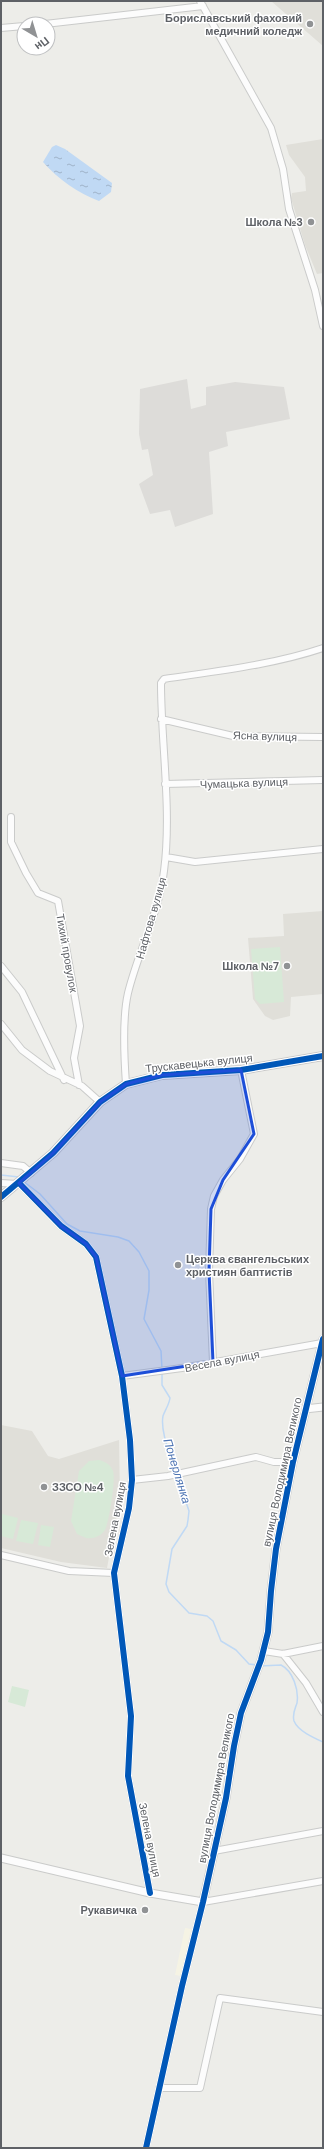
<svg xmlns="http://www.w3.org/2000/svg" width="324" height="2149" font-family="'DM Sans',sans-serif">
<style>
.commercial{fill:#f5f3e4}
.industrial{fill:#dddcd9}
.education{fill:#e0dfd9}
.green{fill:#d7e9d7}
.water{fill:url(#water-ripples)}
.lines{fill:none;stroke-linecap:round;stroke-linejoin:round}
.stream{stroke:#c0d9f4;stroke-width:1.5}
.minor-casing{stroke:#cacbca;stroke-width:8}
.tertiary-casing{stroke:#cacbca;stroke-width:9}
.secondary-casing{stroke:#c9c9c9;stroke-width:10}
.minor{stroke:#fcfcfc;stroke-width:6}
.tertiary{stroke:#fcfcfc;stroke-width:7}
.secondary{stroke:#fcfcfc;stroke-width:8}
.cycleway-casing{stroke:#fff;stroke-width:8}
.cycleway{stroke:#0057b8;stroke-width:6}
.marked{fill:#1d4ed8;fill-opacity:0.2;stroke:#1d4ed8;stroke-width:3;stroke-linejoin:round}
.poi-dot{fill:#909294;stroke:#fff;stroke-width:1.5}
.labels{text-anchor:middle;stroke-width:3;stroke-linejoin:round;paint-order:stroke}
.poi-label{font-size:11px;font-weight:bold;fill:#5e6166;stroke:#fff;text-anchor:end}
.street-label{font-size:11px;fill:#5e6166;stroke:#fff}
.water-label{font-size:12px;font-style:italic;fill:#4d74b3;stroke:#fff}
</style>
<defs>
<pattern id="water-ripples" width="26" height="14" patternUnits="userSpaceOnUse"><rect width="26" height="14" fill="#c0d9f4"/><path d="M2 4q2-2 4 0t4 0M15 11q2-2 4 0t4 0" fill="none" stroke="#9fb3c9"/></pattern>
</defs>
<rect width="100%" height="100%" fill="#edede9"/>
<path class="commercial" d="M 185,1928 L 191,1929 L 181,1976 L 175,1975 Z"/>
<path class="industrial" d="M 187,379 L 191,409 L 206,405 L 206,387 L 235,382 L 284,387 L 290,419 L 226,432 L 228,446 L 209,452 L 213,514 L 175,527 L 170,510 L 150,514 L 139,484 L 153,475 L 148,449 L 142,450 L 139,434 L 140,389 Z"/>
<path class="education" d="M 271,1 L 323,1 L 323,46 Z
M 323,139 L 323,273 L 317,274 L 305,245 L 291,198 L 292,193 L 306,191 L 305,177 L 289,155 L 286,145 Z
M 323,911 L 323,994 L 291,997 L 290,1016 L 273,1020 L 265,1016 L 253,999 L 248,938 L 284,936 L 283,914 Z
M 1,1425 L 32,1431 L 48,1456 L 59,1459 L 119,1440 L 120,1498 L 107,1568 L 61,1562 L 1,1548 Z"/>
<path class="green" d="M 280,947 L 284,1002 L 260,1004 L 255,999 L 251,949 Z
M 99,1460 C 106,1462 111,1465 113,1471 C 116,1479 109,1522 105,1530 C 101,1536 94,1539 86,1538 L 77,1534 L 71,1521 L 79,1471 L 89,1461 Z
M 2,1514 L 18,1518 L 13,1539 L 1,1536 Z
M 21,1520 L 38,1523 L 33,1544 L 16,1541 Z
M 41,1525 L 54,1527 L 50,1547 L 38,1545 Z
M 12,1686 L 29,1690 L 25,1707 L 8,1702 Z"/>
<path class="water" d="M 56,145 L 65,149 L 112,183 L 111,192 L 99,201 C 78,193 58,179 43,162 L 52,147 Z"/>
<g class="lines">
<path class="stream" d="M 1,1175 L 19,1177
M 23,1181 L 40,1194 L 67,1224 L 80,1231 L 118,1237 L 129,1241 L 139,1252 L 149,1271 L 149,1290 L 144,1319 L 161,1351 L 162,1369
M 162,1373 L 162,1385 L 170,1398 C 169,1405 165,1410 163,1416 C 160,1431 171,1457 175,1472
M 177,1475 L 189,1511 L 188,1520 L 187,1526 L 172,1549 L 166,1584 L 169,1592 L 189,1613 L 207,1616 L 213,1621 L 221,1641 L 236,1650 L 249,1664 L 257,1665
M 260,1666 L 281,1665 C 293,1671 299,1690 297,1703 C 295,1709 292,1714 294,1721 C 298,1731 314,1738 323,1742"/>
<defs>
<path id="minor" d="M 200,1 L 271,128 L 283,169 L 289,209 L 315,290 L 323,326
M 45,24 L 203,6
M 1,28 L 24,26
M 161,719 L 233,736 L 323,737
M 165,784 L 323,780
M 11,817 L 11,842 L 26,873 L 38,893 L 58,901 L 80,1026 L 74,1058 L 79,1085
M 166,857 L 195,862 L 323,849
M 1,966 L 22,992 L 64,1080
M 1,1024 L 22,1050 L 50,1071 L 82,1086 L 100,1102
M 126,1084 C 124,1056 122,1019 128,993 C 138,952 159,913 164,871 C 172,810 161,744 161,683 L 164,679 C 217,671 272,665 323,648
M 1,1163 L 23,1166 L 31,1173
M 1,1183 L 17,1184
M 19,1183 L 61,1226 L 86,1244 L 96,1257 L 122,1376 L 130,1440 L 132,1480 L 129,1508 L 114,1573 L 131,1716 L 128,1776 L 150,1893
M 213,1362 L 209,1271 L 211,1209 L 214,1196 L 223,1180 L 240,1159 L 254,1134 L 241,1070
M 122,1376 L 182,1368 L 322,1343
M 132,1480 L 168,1476 L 256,1457 L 274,1462 L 293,1462
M 1,1555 L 69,1571 L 114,1573
M 264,1651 L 283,1654 L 323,1646
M 283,1654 L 306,1683 L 323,1712
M 214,1851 L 323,1831
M 159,2088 L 200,2088 L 220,1998 L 323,2012
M 146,2148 L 182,1986 L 203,1902 L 323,1881"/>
<path id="tertiary" d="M 305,1409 L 323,1407
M 1,1858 L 150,1893 L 203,1902 L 226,1798 L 234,1746 L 241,1713 L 261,1660 L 268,1632 L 271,1591 L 276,1549 L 293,1462 L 323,1339"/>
<path id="secondary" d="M 1,1197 L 53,1153 L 100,1102 L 126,1084 L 162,1075 L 241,1070 L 323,1056"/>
</defs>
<use href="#minor" class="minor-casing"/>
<use href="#tertiary" class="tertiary-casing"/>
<use href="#secondary" class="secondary-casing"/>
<use href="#minor" class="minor"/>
<use href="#tertiary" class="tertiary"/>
<use href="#secondary" class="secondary"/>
<defs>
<path id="cycleway" d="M 19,1183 L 61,1226 L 86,1244 L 96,1257 L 122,1376 L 130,1440 L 132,1480 L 129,1508 L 114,1573 L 131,1716 L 128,1776 L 150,1893
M 1,1197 L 53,1153 L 100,1102 L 126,1084 L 162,1075 L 241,1070 L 323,1056
M 146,2148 L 182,1986 L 203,1902 L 226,1798 L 234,1746 L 241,1713 L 261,1660 L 268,1632 L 271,1591 L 276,1549 L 293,1462 L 323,1339"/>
</defs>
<use href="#cycleway" class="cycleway-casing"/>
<use href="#cycleway" class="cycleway"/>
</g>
<path class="marked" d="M 241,1070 L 254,1134 L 223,1180 L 211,1209 L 209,1271 L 213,1362 L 122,1376 L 96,1257 L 86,1244 L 61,1226 L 19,1183 L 53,1153 L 100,1102 L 126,1084 L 162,1075 Z"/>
<g class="poi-dot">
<circle cx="310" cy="24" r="4"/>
<circle cx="311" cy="222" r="4"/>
<circle cx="287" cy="966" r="4"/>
<circle cx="178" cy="1265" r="4"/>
<circle cx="44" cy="1487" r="4"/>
<circle cx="145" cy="1910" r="4"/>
</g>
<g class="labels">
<g class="poi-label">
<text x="302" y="22">Бориславський фаховий<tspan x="302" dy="13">медичний коледж</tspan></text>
<text x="303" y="226">Школа №3</text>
<text x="279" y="970">Школа №7</text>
<text x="186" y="1263" text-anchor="start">Церква євангельських<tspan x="186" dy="13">християн баптистів</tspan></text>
<text x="52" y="1491" text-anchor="start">ЗЗСО №4</text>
<text x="137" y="1914">Рукавичка</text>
</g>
<g class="street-label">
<text transform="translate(265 736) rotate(2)" y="4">Ясна вулиця</text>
<text transform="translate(244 783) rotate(-2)" y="4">Чумацька вулиця</text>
<text transform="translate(151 918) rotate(-74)" y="4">Нафтова вулиця</text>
<text transform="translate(67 953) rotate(80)" y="4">Тихий провулок</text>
<text transform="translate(199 1063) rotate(-6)" y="4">Трускавецька вулиця</text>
<text transform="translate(222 1361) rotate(-11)" y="4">Весела вулиця</text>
<text transform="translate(282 1472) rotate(-78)" y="4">вулиця Володимира Великого</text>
<text transform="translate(115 1519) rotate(-79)" y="4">Зелена вулиця</text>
<text transform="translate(216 1788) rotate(-79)" y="4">вулиця Володимира Великого</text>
<text transform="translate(150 1840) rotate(79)" y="4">Зелена вулиця</text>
</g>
<g class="water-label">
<text transform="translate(177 1471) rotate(73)" y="4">Понерлянка</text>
</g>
</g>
<rect width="324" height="2149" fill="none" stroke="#5e6166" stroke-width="4"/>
<g transform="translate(36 36) rotate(142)"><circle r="19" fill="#ffffff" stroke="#bfc0c2"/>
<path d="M0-3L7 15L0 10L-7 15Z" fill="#909294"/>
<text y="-6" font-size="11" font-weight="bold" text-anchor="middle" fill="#5e6166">Пн</text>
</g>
</svg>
